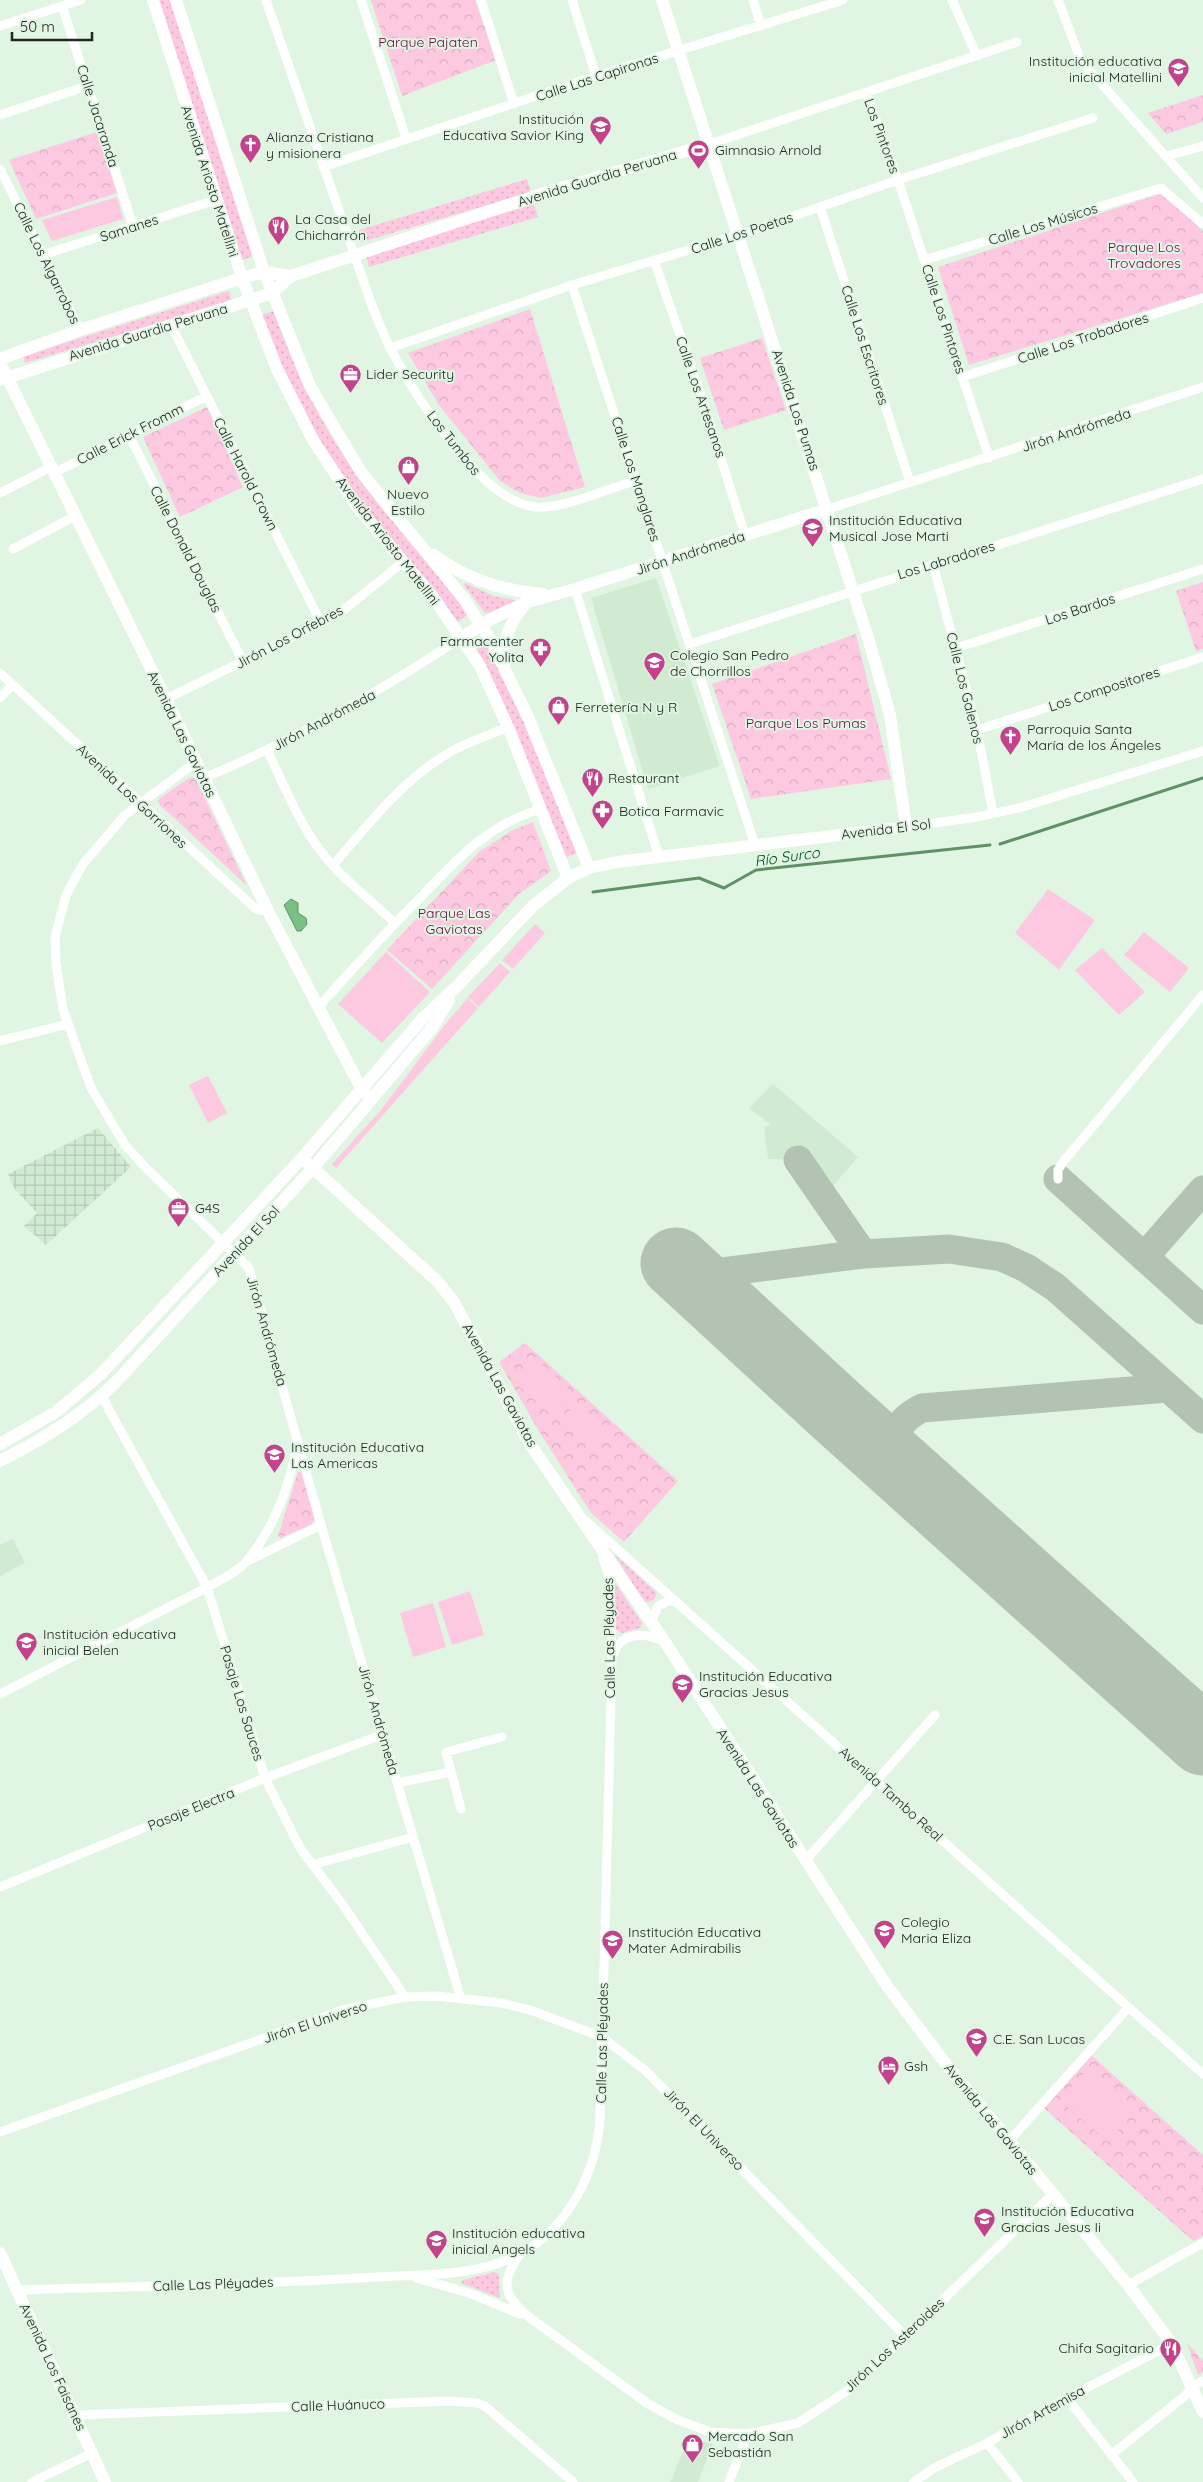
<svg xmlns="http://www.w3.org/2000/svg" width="1203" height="2482" font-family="Quicksand,sans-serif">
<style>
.built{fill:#d1ebd3}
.industrial{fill:url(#industrial-grid)}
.grass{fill:url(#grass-dots)}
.park{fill:url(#park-crowns)}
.garden{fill:#fdc9e1}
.water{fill:#7abf84;stroke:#5f9166}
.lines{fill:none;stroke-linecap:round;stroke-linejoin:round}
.stream{stroke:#5f9166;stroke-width:3}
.taxiway{stroke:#b2c2b3;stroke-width:29}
.runway{stroke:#b2c2b3;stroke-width:71}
.street{stroke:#fff;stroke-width:9}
.secondary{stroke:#fff;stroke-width:12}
.labels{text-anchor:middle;stroke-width:4;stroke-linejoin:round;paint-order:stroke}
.park-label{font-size:14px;fill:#6b0846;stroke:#e1f5e3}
.poi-label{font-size:14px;fill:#202721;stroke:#e1f5e3;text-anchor:start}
.street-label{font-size:14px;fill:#202721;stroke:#e1f5e3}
.water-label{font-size:15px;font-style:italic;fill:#00531c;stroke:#e1f5e3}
</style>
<defs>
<pattern id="industrial-grid" width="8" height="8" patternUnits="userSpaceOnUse" patternTransform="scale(1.25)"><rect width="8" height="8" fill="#d1ebd3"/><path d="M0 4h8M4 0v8" fill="none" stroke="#b3cab5"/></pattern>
<pattern id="grass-dots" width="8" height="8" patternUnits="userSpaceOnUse" patternTransform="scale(1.25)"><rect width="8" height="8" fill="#fdc9e1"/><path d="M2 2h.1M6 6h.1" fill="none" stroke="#d9adc1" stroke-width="1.8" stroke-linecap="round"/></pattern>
<pattern id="park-crowns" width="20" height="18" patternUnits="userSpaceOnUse" patternTransform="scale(1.25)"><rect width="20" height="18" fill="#fdc9e1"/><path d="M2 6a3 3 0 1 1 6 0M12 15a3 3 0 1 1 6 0" fill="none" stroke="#d9adc1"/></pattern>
</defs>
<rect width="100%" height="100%" fill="#e1f5e3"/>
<path class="built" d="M 656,578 L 720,766 L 648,789 L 591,598 Z
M 773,1084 L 858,1157 L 833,1186 L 804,1160 L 768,1159 L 764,1127 L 771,1125 L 749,1108 Z
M 13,1539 L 25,1563 L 0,1576 L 0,1545 Z
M 689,2438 L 713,2444 L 698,2482 L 670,2482 Z"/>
<path class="industrial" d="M 98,1128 L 131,1167 L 46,1245 L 24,1226 L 37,1213 L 14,1188 L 8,1174 Z"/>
<path class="grass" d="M 157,0 L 171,0 L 254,256 L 242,260 Z
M 527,179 L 531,192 L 362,242 L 359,230 Z
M 534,204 L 538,217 L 369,267 L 366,255 Z
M 229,291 L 232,301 L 25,363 L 23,356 Z
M 274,311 C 296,377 330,441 372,496 C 403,536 438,573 469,614 L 458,622 C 427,581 392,544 361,503 C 318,445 288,381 260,315 Z
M 465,583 L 494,596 L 519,601 L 491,612 L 485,613 L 464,585 Z
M 487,643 L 511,689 L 577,853 L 566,857 L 476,650 Z
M 615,1555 L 657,1593 L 654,1600 L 644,1603 Z
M 615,1583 L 642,1623 L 640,1628 L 622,1633 L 615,1629 Z
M 495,2272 L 499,2274 L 500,2298 L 461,2283 L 463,2280 Z"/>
<path class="park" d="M 371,0 L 475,0 L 496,60 L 402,96 Z
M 1203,95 L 1203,122 L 1166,134 L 1148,113 Z
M 97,132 L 117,193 L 36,219 L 9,160 Z
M 1162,193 L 1203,231 L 1203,293 L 969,365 L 938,267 Z
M 530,309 L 585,487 L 541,498 L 520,493 L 500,481 L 439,405 L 408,353 Z
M 762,338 L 786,410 L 724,430 L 700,358 Z
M 207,407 L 243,487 L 180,517 L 143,437 Z
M 1203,582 L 1203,649 L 1196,651 L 1176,591 Z
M 856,634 L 891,779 L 751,799 L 712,684 Z
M 193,777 L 196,780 L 247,886 L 160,805 L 158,801 L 160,798 L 189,778 Z
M 533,822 L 551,871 L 519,894 L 432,989 L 387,950 L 479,852 L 511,831 Z
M 525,1343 L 678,1481 L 624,1542 L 591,1513 L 540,1433 L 499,1362 Z
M 301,1471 L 304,1473 L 316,1517 L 311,1525 L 280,1538 L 278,1536 L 298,1472 Z
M 1091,2055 L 1203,2155 L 1203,2236 L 1193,2241 L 1044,2108 Z
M 1187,2343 L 1203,2361 L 1203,2372 L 1198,2375 Z"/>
<path class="garden" d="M 117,197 L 123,219 L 52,241 L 42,220 Z
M 1048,889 L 1095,920 L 1059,970 L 1015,933 Z
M 535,924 L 545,933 L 513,969 L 502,960 Z
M 1144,932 L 1189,968 L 1170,992 L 1124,955 Z
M 1102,948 L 1145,992 L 1119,1015 L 1075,970 Z
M 386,952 L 430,992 L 382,1043 L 338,1004 Z
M 500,963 L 510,972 L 479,1007 L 468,997 Z
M 468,998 L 478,1008 L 336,1168 L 332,1164 L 381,1110 L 447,1022 Z
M 208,1076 L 227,1113 L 208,1123 L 189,1085 Z
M 534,1358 L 570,1390 L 550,1414 L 514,1382 Z
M 577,1402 L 605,1428 L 593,1442 L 565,1416 Z
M 470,1591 L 484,1635 L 452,1645 L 438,1602 Z
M 433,1603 L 446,1647 L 413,1657 L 400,1613 Z
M 1084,2073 L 1131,2116 L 1108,2142 L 1060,2100 Z"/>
<path class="water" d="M 291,899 L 298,903 L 298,913 L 306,918 L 307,924 L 301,931 L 297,931 L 284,905 Z"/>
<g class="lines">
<path class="stream" d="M 1000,844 L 1203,778
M 593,892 L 699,878 L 724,888 L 756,870 L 990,845"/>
<path class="taxiway" d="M 798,1160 L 863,1254
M 1058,1179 L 1203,1310
M 1144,1257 L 1203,1190
M 691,1276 L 863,1254 L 949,1249 L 1002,1257 L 1026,1268 L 1055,1287 L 1203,1419
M 899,1467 C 889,1438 895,1422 922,1408 L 1168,1388"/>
<path class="runway" d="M 676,1263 L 839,1413 L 1203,1740"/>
<path class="street" d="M 266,0 L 371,303 C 377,318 383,334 390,348 C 414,394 480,501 535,507 C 560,510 611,488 637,480
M 361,0 L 406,138
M 481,0 L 514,104
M 572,0 L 596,76
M 753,0 L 761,26
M 952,0 L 977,56
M 1058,0 L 1081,61 L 1203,198
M 62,6 L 133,226
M 0,26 L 81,0
M 866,92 L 898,180 L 989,458
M 0,115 L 87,86
M 710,144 L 1017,42
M 1167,156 L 1203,146
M 323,167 L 596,76 L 843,0
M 0,169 L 80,330
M 820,207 L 910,482
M 42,255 L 216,200
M 654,260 L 702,398 L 745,535
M 924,260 L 1161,188 L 1203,224
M 572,285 L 755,845
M 171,325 L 321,623
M 390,348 L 572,285 L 739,235 L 898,180 L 1093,118
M 963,377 L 1203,298
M 129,435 L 243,662
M 54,473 L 207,396
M 0,493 L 51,467
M 828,509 L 1203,387
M 13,549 L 75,516
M 933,564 L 977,730 L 993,813
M 575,589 L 659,857
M 690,644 L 1203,479
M 956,648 L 1203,569
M 0,673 L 256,909 L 268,911
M 0,698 L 12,685
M 166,699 L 321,623 L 345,609 L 403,562
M 977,730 L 1203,657
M 267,750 C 286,789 303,834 333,866 C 352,886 375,904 395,923
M 196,762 L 125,815 L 83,864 L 66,895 L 55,937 L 56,964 L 63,1009 L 91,1088 L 125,1145 L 147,1169 L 249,1268 L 321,1525 L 461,1999
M 204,778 C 295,740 380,692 462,637
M 906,827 L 977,817 L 1019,808 L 1203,751
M 333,865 C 367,826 400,783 445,755 C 464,743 487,736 508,727
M 319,1006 C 351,971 382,936 415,903 C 454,863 485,825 541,809
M 0,1041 L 68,1024
M 1058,1179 L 1058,1170 L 1063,1162 L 1203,995
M 102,1397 L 207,1587 L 265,1778 L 300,1848 L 343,1905 L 405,1997
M 587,1522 L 1203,2074
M 248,1561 L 321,1525
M 651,1623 L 658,1606 L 669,1601 L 677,1602
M 613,1656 C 619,1632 645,1632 663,1641
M 0,1694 C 56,1665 112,1636 169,1607 C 188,1597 234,1576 247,1561 C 274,1527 290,1486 297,1444
M 397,1783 L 451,1772
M 461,1809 L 446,1752 L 502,1737
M 805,1861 L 935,1715
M 312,1865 L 413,1837
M 0,1887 L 265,1778 L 384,1734
M 0,2132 L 343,2010 L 405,1997 L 436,1996 L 502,2003 L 533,2011 L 602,2037 L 646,2071 L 905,2336
M 1010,2140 L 1128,2008
M 520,2254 C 500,2283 503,2295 529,2317 L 648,2404 L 678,2420 L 710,2432 L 748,2434 L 798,2423 L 850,2389 L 1052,2195
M 416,2278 L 469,2293 L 520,2314
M 1128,2285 L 1203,2243
M 17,2290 C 137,2286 257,2285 377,2277 C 424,2274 475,2277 518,2255 C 567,2230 597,2172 600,2118 L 612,1661 L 610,1578 L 603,1559
M 1067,2398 L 1133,2482
M 75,2415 L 450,2401 L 478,2403 L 486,2407 L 573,2482
M 987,2443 L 1018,2482
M 1111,2455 L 1186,2395 L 1190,2388 L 1203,2381
M 32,2482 L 92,2453
M 729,2482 L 748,2434
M 914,2482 L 934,2468 L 987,2443 L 1067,2398 L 1172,2344"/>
<path class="secondary" d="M 153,0 L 242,278 L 277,369 L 313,440 L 355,504 L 433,597 L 480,666 L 508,727 L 568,878
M 176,0 L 264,272 L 310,386 L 361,472 L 464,599 L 491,641 L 528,717 L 589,868
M 0,359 L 80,330 L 242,278 L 264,272 L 291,276
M 0,363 L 166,699 L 268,911 L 362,1090 L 372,1099
M 0,380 L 272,293 L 291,276 L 545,193 L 710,144
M 434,555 C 466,579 504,591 543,594
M 462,637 L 495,617 L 527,602 L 575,589 L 828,509
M 505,663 C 502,640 510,622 524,606
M 302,1158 L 437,1281 L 454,1302 L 530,1444 L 665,1642 L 887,1986 L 946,2064 L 1128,2285 L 1172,2344 L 1203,2412
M 0,1444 L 56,1412 L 102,1373 L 302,1158 L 423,1018 L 458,985 L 533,906 L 568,878 L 589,868 L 617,862 L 906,827 L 890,715 L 869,641 L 662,0
M 0,1461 C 43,1439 83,1415 117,1381 L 313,1168 L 432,1028 L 449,1000
M 0,2253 L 105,2482"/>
</g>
<defs>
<symbol id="school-pin" viewBox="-11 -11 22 30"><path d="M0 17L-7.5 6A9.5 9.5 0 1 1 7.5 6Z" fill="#c4428b" stroke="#e1f5e3"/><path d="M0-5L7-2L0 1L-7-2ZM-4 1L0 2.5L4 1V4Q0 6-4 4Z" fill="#fff"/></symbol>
<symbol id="church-pin" viewBox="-11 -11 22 30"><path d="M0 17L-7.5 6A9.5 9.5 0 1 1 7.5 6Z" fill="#c4428b" stroke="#e1f5e3"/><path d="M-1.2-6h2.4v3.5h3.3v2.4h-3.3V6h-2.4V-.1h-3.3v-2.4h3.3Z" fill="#fff"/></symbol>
<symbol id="stadium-pin" viewBox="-11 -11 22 30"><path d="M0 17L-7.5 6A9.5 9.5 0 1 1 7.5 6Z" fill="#c4428b" stroke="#e1f5e3"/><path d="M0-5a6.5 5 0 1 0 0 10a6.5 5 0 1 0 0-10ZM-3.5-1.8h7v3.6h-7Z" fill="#fff"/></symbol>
<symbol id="restaurant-pin" viewBox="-11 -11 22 30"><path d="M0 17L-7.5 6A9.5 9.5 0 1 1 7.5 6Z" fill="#c4428b" stroke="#e1f5e3"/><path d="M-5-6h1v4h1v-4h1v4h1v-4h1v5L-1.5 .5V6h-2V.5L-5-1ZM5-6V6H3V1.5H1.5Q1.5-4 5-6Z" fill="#fff"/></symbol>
<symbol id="office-pin" viewBox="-11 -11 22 30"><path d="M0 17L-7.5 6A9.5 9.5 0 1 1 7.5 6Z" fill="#c4428b" stroke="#e1f5e3"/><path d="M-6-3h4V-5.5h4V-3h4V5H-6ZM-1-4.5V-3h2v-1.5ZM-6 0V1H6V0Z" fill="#fff"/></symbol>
<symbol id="shop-pin" viewBox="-11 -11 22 30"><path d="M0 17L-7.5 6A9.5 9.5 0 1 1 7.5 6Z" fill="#c4428b" stroke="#e1f5e3"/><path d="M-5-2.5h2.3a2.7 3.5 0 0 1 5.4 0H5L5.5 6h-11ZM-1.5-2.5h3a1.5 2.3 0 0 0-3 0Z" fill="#fff"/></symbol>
<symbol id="pharmacy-pin" viewBox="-11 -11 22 30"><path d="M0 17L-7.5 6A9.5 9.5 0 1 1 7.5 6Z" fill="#c4428b" stroke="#e1f5e3"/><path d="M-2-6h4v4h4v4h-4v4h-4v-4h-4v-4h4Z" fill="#fff"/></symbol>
<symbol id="university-pin" viewBox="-11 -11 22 30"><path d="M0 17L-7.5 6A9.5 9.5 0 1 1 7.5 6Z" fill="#c4428b" stroke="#e1f5e3"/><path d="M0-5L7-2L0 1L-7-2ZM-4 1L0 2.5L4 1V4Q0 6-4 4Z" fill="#fff"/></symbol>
<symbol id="hotel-pin" viewBox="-11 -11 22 30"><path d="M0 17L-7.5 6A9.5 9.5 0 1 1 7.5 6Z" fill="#c4428b" stroke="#e1f5e3"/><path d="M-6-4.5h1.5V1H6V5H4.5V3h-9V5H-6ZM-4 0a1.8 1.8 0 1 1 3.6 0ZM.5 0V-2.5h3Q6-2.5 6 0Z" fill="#fff"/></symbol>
</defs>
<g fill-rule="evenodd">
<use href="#school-pin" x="1166" y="56" width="25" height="34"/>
<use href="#school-pin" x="588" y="114" width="25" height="34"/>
<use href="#church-pin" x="238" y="132" width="25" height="34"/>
<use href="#stadium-pin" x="686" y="138" width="25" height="34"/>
<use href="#restaurant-pin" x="266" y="214" width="25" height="34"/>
<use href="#office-pin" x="338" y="362" width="25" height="34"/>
<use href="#shop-pin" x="396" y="454" width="25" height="34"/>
<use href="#school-pin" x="800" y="516" width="25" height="34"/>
<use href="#pharmacy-pin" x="528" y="636" width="25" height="34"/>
<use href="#university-pin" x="642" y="650" width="25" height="34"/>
<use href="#shop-pin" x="546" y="694" width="25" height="34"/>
<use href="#church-pin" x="998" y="724" width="25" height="34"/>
<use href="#restaurant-pin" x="580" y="766" width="25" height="34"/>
<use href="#pharmacy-pin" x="590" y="798" width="25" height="34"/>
<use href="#office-pin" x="166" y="1196" width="25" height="34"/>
<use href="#school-pin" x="262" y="1442" width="25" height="34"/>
<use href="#school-pin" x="14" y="1630" width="25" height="34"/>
<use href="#school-pin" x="670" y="1672" width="25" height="34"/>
<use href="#school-pin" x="872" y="1918" width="25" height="34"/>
<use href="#school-pin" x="600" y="1928" width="25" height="34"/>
<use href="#university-pin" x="964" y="2026" width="25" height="34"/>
<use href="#hotel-pin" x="876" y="2054" width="25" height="34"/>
<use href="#school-pin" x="972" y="2206" width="25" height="34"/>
<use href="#school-pin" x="424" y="2228" width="25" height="34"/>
<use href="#restaurant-pin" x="1158" y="2336" width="25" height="34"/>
<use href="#shop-pin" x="680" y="2432" width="25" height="34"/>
</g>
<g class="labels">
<g class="park-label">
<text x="428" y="47">Parque Pajaten</text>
<text x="1144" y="252">Parque Los<tspan x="1144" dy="16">Trovadores</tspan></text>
<text x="806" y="728">Parque Los Pumas</text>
<text x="454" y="918">Parque Las<tspan x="454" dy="16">Gaviotas</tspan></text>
</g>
<g class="poi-label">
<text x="1162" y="66" text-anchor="end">Institución educativa<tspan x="1162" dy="16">inicial Matellini</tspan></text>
<text x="584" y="124" text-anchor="end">Institución<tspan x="584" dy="16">Educativa Savior King</tspan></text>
<text x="266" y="142">Alianza Cristiana<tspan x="266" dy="16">y misionera</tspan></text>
<text x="715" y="155">Gimnasio Arnold</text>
<text x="295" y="224">La Casa del<tspan x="295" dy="16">Chicharrón</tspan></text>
<text x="366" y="379">Lider Security</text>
<text x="408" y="499" text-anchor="middle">Nuevo<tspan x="408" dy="16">Estilo</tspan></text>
<text x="829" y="525">Institución Educativa<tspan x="829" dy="16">Musical Jose Marti</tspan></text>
<text x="524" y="646" text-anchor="end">Farmacenter<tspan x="524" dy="16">Yolita</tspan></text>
<text x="670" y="660">Colegio San Pedro<tspan x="670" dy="16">de Chorrillos</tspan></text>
<text x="575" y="712">Ferretería N y R</text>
<text x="1027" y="734">Parroquia Santa<tspan x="1027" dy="16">María de los Ángeles</tspan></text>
<text x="608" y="783">Restaurant</text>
<text x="619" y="816">Botica Farmavic</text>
<text x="195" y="1213">G4S</text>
<text x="291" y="1452">Institución Educativa<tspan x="291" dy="16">Las Americas</tspan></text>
<text x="43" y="1639">Institución educativa<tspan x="43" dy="16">inicial Belen</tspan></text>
<text x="699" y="1681">Institución Educativa<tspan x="699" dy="16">Gracias Jesus</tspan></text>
<text x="901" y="1927">Colegio<tspan x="901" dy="16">Maria Eliza</tspan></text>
<text x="628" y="1937">Institución Educativa<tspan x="628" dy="16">Mater Admirabilis</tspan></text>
<text x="993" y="2044">C.E. San Lucas</text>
<text x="904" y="2071">Gsh</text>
<text x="1001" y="2216">Institución Educativa<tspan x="1001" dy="16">Gracias Jesus Ii</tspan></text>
<text x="452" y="2238">Institución educativa<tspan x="452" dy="16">inicial Angels</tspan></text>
<text x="1154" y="2353" text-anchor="end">Chifa Sagitario</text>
<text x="708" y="2441">Mercado San<tspan x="708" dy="16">Sebastián</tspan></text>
</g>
<g class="street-label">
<text transform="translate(597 77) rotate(-18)" y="5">Calle Las Capironas</text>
<text transform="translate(98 116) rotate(72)" y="5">Calle Jacaranda</text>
<text transform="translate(882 136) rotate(70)" y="5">Los Pintores</text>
<text transform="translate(597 178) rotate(-17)" y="5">Avenida Guardia Peruana</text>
<text transform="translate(210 181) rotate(72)" y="5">Avenida Ariosto Matellini</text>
<text transform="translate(1043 224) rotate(-17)" y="5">Calle Los Músicos</text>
<text transform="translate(129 228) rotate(-18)" y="5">Samanes</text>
<text transform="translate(742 233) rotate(-18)" y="5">Calle Los Poetas</text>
<text transform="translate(47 263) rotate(64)" y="5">Calle Los Algarrobos</text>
<text transform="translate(944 319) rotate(72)" y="5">Calle Los Pintores</text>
<text transform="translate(148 332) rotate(-17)" y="5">Avenida Guardia Peruana</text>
<text transform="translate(1083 338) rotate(-18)" y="5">Calle Los Trobadores</text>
<text transform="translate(865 345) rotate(72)" y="5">Calle Los Escritores</text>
<text transform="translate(701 397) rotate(71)" y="5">Calle Los Artesanos</text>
<text transform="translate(796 410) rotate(72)" y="5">Avenida Los Pumas</text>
<text transform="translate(1076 430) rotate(-18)" y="5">Jirón Andrómeda</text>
<text transform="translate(130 434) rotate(-27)" y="5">Calle Erick Fromm</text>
<text transform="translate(454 443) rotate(52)" y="5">Los Tumbos</text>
<text transform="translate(246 474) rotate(63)" y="5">Calle Harold Crown</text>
<text transform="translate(636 479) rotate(72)" y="5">Calle Los Manglares</text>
<text transform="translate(388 541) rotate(52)" y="5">Avenida Ariosto Matellini</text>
<text transform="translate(186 549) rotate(63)" y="5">Calle Donald Douglas</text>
<text transform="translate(690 553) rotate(-18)" y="5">Jirón Andrómeda</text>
<text transform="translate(946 560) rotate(-17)" y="5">Los Labradores</text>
<text transform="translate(1080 609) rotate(-18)" y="5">Los Bardos</text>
<text transform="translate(289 637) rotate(-28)" y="5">Jirón Los Orfebres</text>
<text transform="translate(965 688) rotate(76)" y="5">Calle Los Galenos</text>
<text transform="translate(1104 689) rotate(-18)" y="5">Los Compositores</text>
<text transform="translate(324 720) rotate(-28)" y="5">Jirón Andrómeda</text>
<text transform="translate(182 734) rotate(64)" y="5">Avenida Las Gaviotas</text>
<text transform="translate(132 796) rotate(43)" y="5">Avenida Los Gorriones</text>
<text transform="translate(886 829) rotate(-7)" y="5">Avenida El Sol</text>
<text transform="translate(246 1241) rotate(-47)" y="5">Avenida El Sol</text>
<text transform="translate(267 1331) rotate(74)" y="5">Jirón Andrómeda</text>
<text transform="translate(500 1385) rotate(61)" y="5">Avenida Las Gaviotas</text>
<text transform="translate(609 1638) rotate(-91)" y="5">Calle Las Pléyades</text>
<text transform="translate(242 1703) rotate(73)" y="5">Pasaje Los Sauces</text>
<text transform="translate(379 1720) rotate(74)" y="5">Jirón Andrómeda</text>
<text transform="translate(758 1788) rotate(57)" y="5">Avenida Las Gaviotas</text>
<text transform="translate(891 1794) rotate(42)" y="5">Avenida Tambo Real</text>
<text transform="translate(191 1809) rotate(-22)" y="5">Pasaje Electra</text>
<text transform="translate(315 2022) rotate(-18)" y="5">Jirón El Universo</text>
<text transform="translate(602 2043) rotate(-89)" y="5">Calle Las Pléyades</text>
<text transform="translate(991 2119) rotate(51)" y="5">Avenida Las Gaviotas</text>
<text transform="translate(704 2129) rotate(46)" y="5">Jirón El Universo</text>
<text transform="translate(213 2284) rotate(-2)" y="5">Calle Las Pléyades</text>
<text transform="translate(894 2345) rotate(-43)" y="5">Jirón Los Asteroides</text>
<text transform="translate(53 2367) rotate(65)" y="5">Avenida Los Faisanes</text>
<text transform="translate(338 2405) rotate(-2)" y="5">Calle Huánuco</text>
<text transform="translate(1042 2412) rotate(-29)" y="5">Jirón Artemisa</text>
</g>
<g class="water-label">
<text transform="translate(787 857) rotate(-8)" y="5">Río Surco</text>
</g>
</g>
<path d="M12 32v8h80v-8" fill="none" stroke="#202721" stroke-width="2.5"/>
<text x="20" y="32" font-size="15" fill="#202721" stroke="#e1f5e3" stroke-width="4" paint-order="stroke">50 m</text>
</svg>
